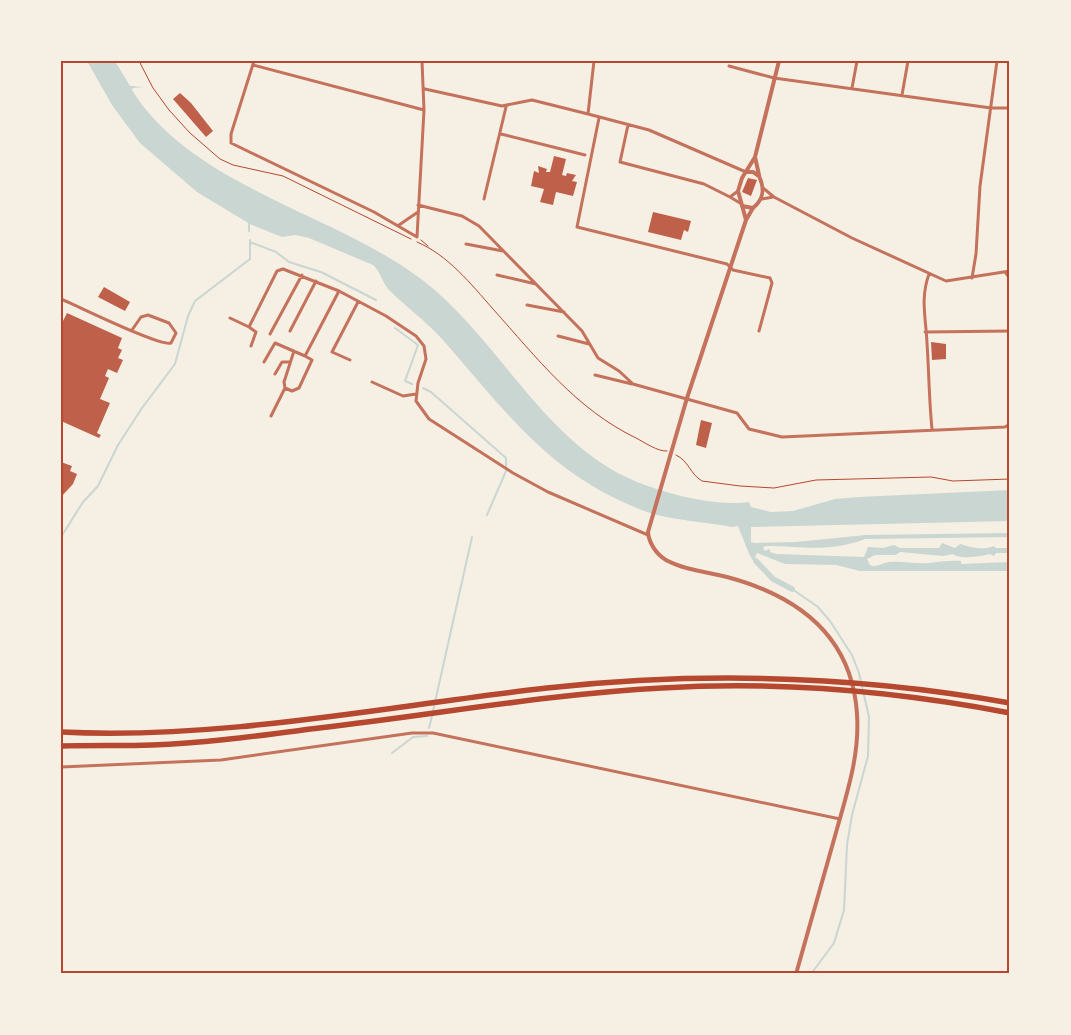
<svg xmlns="http://www.w3.org/2000/svg" width="1071" height="1035" font-family="'DM Sans',sans-serif">
<style>
.water{fill:#c9d6d2}
.lines{fill:none;stroke-linecap:round;stroke-linejoin:round}
.stream{stroke:#c9d6d2;stroke-width:2}
.canal{stroke:#c9d6d2;stroke-width:5.5}
.building{fill:#bf614a}
.path{stroke:#b5482f;stroke-width:1}
.minor{stroke:#c5725c;stroke-width:3}
.tertiary{stroke:#c5725c;stroke-width:4}
.motorway{stroke:#b5482f;stroke-width:5.5}
.neatline{fill:none;stroke:#b5482f;stroke-width:2}
</style>
<rect width="100%" height="100%" fill="#f6efe4"/>
<path class="water" d="M 87,61 L 115,61 L 130,86 L 144,87 L 133,88 L 132,90 C 191,186 334,213 421,279 C 491,332 531,418 606,466 C 639,488 710,508 749,502 L 751,507 L 771,512 L 793,511 L 835,499 L 859,497 L 1010,490 L 1010,521 L 751,527 L 751,542 L 755,543 L 796,542 L 866,535 L 1010,533 L 1010,537 L 865,539 C 828,553 804,546 765,546 L 763,548 L 765,551 L 770,549 L 770,552 L 776,554 L 864,557 L 868,547 L 883,548 L 894,545 L 900,548 L 939,548 L 942,543 L 955,548 L 960,544 C 970,547 984,551 994,546 L 996,548 L 1010,548 L 1010,553 L 996,553 L 994,556 L 990,554 C 982,556 960,560 953,554 L 943,556 L 900,552 L 896,555 L 875,555 L 867,559 L 870,565 C 876,568 882,563 889,562 C 902,561 915,564 929,563 C 940,562 950,560 961,561 L 961,564 L 1010,562 L 1010,571 L 860,571 L 836,565 L 785,564 L 757,553 L 755,557 L 763,566 L 757,566 L 750,556 L 738,526 L 732,527 C 707,522 670,520 647,512 C 549,476 507,412 442,339 C 426,321 406,307 389,290 C 382,282 381,272 373,265 L 309,238 L 295,235 L 282,237 L 250,224 L 197,192 L 140,143 L 112,105 Z"/>
<g class="lines">
<path class="stream" d="M 249,223 L 249,231
M 250,242 L 276,252 L 289,262 L 321,272 L 376,300
M 395,328 L 418,345 L 405,381 L 412,384
M 423,388 L 431,392 L 506,458 L 506,471 L 487,515
M 61,537 L 83,502 L 98,486 L 118,445 L 142,408 L 175,364 L 188,316 L 195,301 L 250,259 L 250,240
M 792,589 L 818,607 L 830,621 L 852,655 L 859,673 L 869,717 L 868,756 L 852,815 L 847,845 L 844,910 L 834,943 L 811,974
M 433,711 L 472,537
M 429,728 L 432,716
M 392,753 L 413,737 L 427,736"/>
<path class="canal" d="M 756,561 L 773,579 L 792,589"/>
</g>
<path class="building" d="M 180,93 L 191,103 L 213,131 L 206,137 L 173,99 Z
M 554,156 L 566,159 L 562,175 L 566,176 L 567,173 L 576,175 L 572,181 L 577,182 L 573,196 L 556,192 L 553,205 L 540,202 L 544,189 L 531,186 L 534,171 L 539,173 L 538,166 L 547,169 L 546,172 L 550,172 Z
M 748,178 L 757,180 L 751,196 L 742,192 Z
M 653,212 L 691,221 L 688,232 L 684,230 L 681,240 L 648,232 Z
M 104,287 L 130,302 L 125,311 L 98,297 Z
M 67,313 L 122,338 L 118,348 L 122,350 L 118,358 L 123,360 L 117,373 L 108,369 L 105,376 L 109,378 L 100,399 L 110,403 L 97,433 L 101,435 L 99,438 L 61,421 L 61,325 Z
M 931,342 L 946,344 L 946,359 L 932,360 Z
M 701,420 L 712,423 L 706,448 L 696,445 Z
M 61,462 L 72,466 L 70,471 L 77,474 L 73,484 L 61,497 Z"/>
<g class="lines">
<path class="path" d="M 139,61 L 153,88 L 169,110 L 190,133 L 220,159 L 233,165 L 283,176 L 411,239
M 421,240 L 428,246
M 417,242 C 448,255 471,284 493,309 C 537,358 576,409 636,438 C 644,442 658,452 667,451
M 676,455 C 689,461 690,474 702,481 L 740,486 L 774,488 L 816,480 L 931,477 L 953,481 L 1010,479"/>
<path class="minor" d="M 254,61 L 231,134 L 231,143 L 374,212 L 417,237 L 424,110 L 422,61
M 253,65 L 424,110
M 729,66 L 774,78 L 991,108 L 1010,108
M 852,88 L 857,61
M 425,89 L 502,106 L 532,100 L 588,114 L 649,130 L 746,172
M 902,95 L 908,61
M 588,114 L 594,61
M 599,118 L 577,227 L 727,264 L 733,270 L 770,278 L 772,283 L 759,331
M 628,125 L 620,162 L 704,184 L 730,197
M 501,134 L 585,155
M 763,188 L 774,197 L 852,238 L 946,281 L 1010,271
M 738,191 L 730,197 L 740,203
M 484,199 L 506,107
M 762,199 L 773,197
M 418,205 L 462,216 L 479,226 L 582,331 L 598,358 L 619,371 L 633,384 L 737,413 L 749,429 L 782,437 L 1005,427 L 1010,424
M 399,225 L 418,212
M 466,244 L 503,251
M 1005,272 L 1010,279
M 929,274 C 920,299 926,318 927,343 C 929,372 929,400 932,429
M 497,275 L 536,284
M 972,278 L 976,254 L 980,186 L 997,61
M 61,299 C 78,306 160,347 171,343 L 176,333 L 169,323 L 148,315 L 141,317 L 132,330
M 527,305 L 564,312
M 230,318 L 249,327 L 277,271 L 283,269 L 339,291 L 386,316 L 416,336 L 424,346 L 426,359 L 418,383 L 416,401 L 429,419 L 513,473 L 548,492 L 648,535
M 249,327 L 256,332 L 251,346
M 290,331 L 316,281
M 925,332 L 1010,331
M 270,334 L 302,275
M 558,336 L 589,344
M 350,360 L 332,352 L 358,302
M 264,362 L 275,343 L 305,356
M 275,374 L 282,362 L 289,362
M 595,375 L 632,384
M 372,382 L 403,396 L 416,394
M 285,388 L 284,382 L 294,351
M 271,416 L 285,388 L 292,391 L 299,388 L 312,360 L 305,356 L 339,291
M 61,767 L 221,760 L 412,733 L 433,733 L 840,819"/>
<path class="tertiary" d="M 755,157 L 759,175
M 742,206 L 753,208 C 764,199 765,189 759,176 L 753,172 L 747,172
M 753,208 L 746,220 L 687,398 L 648,532 C 649,543 656,554 666,560 C 684,570 708,572 727,577 C 798,596 852,636 857,714 C 860,756 846,796 835,836 C 822,882 809,928 796,974
M 746,220 L 738,191 L 742,178 L 755,157 L 779,61"/>
<path class="motorway" d="M 61,732 C 224,740 386,706 547,688 C 704,671 854,675 1010,703
M 61,746 C 92,745 122,746 152,745 C 208,743 264,735 319,728 C 434,715 547,694 662,688 C 778,681 895,691 1010,713"/>
</g>
<rect width="1071" height="1035" fill="none" stroke="#f6efe4" stroke-width="125"/>
<rect x="62" y="62" width="946" height="910" class="neatline"/>
</svg>
